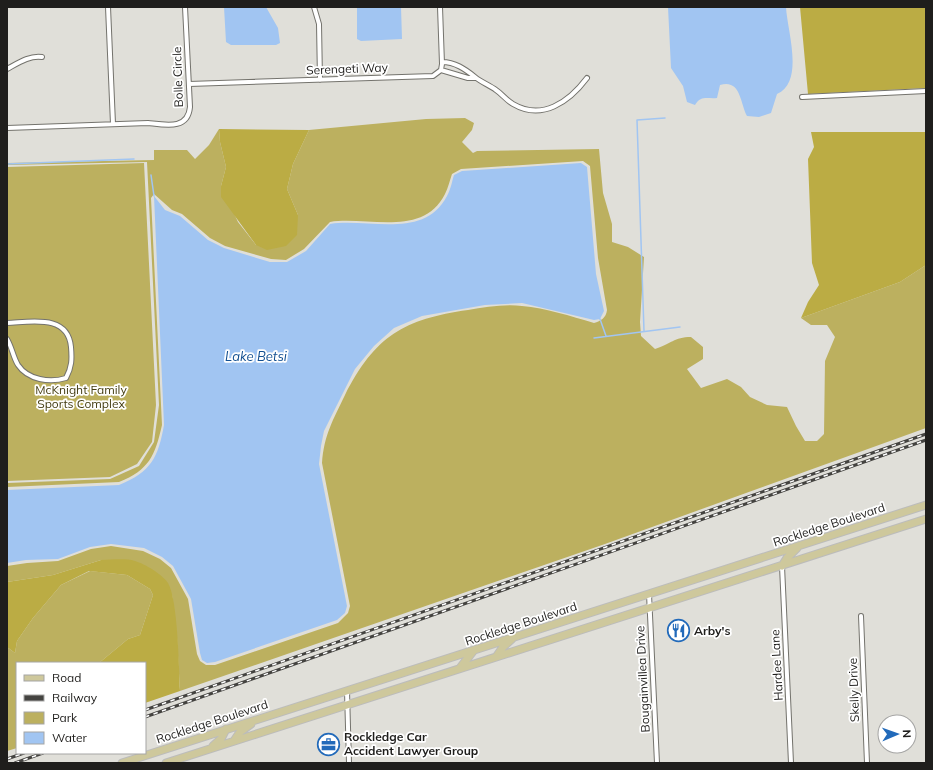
<svg xmlns="http://www.w3.org/2000/svg" width="933" height="770" font-family="Mulish,sans-serif">
<style>
.green{fill:#bcb05f}
.forest{fill:#bbac44}
.water{fill:#a1c5f2}
.lines{fill:none;stroke-linecap:round;stroke-linejoin:round}
.stream{stroke:#a1c5f2;stroke-width:1.5}
.street-casing{stroke:#74736d;stroke-width:6}
.primary-casing{stroke:#bcbcbb;stroke-width:9}
.street{stroke:#fff;stroke-width:4}
.primary{stroke:#cec89c;stroke-width:7}
.rail-casing{stroke:#444340;stroke-width:3}
.rail{stroke:#fff;stroke-width:1.5;stroke-dasharray:4.5;stroke-linecap:butt}
.labels{text-anchor:middle;stroke-width:3.5;stroke-linejoin:round;paint-order:stroke}
.street-label{font-size:12px;fill:#1f1e1c;stroke:#fff}
.park-label{font-size:12px;fill:#443d12;stroke:#fff}
.poi-label{font-size:12px;font-weight:bold;fill:#1f1e1c;stroke:#fff;text-anchor:start}
.water-label{font-size:13px;font-style:italic;fill:#124f91;stroke:#fff}
</style>
<rect width="100%" height="100%" fill="#e0dfd9"/>
<path class="green" d="M 465,118 L 474,123 L 472,130 L 462,142 L 473,153 L 477,151 L 599,149 L 603,193 L 612,224 L 612,242 L 628,247 L 644,257 L 640,322 L 641,336 L 655,349 C 671,344 674,337 691,337 L 703,347 L 703,359 L 687,369 L 701,388 L 727,379 L 741,387 L 750,397 L 767,405 L 787,407 L 796,426 L 805,441 L 817,441 L 824,434 L 825,361 L 835,337 L 827,325 L 811,325 L 801,318 L 900,282 L 926,265 L 926,428 L 605,544 L 180,691 L 177,638 L 172,595 L 101,560 L 53,575 L 7,582 L 7,566 L 27,563 L 58,561 L 91,549 L 111,546 L 143,551 L 160,559 L 171,568 L 188,599 L 197,654 L 200,661 L 206,665 L 215,665 L 338,623 L 348,613 L 350,606 L 322,463 C 324,435 333,420 345,395 C 375,336 404,319 468,310 C 485,307 505,304 522,306 C 546,308 570,316 594,323 C 601,321 606,318 607,310 L 598,258 L 590,166 L 583,161 L 461,169 L 452,174 C 450,180 448,188 445,194 C 423,238 367,216 330,222 L 304,249 L 286,260 L 271,259 L 225,246 L 210,238 L 182,214 L 172,210 L 154,194 L 151,198 L 162,425 C 155,456 149,470 119,482 L 7,487 L 7,483 L 110,479 L 139,466 L 154,442 L 159,405 L 147,162 L 7,165 L 7,163 L 154,160 L 154,150 L 187,150 L 195,159 L 209,145 L 219,129 L 220,142 L 226,167 L 221,186 L 238,222 L 256,245 L 298,215 L 287,189 L 293,164 L 309,130 L 426,119 Z
M 144,163 L 156,405 L 152,442 L 137,464 L 110,477 L 7,481 L 7,167 Z
M 90,571 L 127,575 L 150,589 L 153,595 L 140,635 L 128,639 L 99,663 L 17,663 L 17,748 L 7,751 L 7,647 L 15,653 L 17,641 L 33,618 L 61,585 Z"/>
<path class="forest" d="M 800,7 L 926,7 L 926,88 L 808,94 Z
M 219,129 L 309,130 L 293,164 L 287,189 L 298,215 L 297,235 L 286,246 L 267,250 L 256,245 L 221,197 L 221,186 L 226,167 L 220,142 Z
M 811,132 L 926,132 L 926,265 L 900,282 L 801,318 L 808,302 L 819,285 L 812,263 L 808,159 L 814,147 Z
M 101,560 C 111,560 125,558 135,561 C 145,564 162,574 168,583 C 178,600 179,668 180,691 L 145,703 L 145,663 L 99,663 L 128,639 L 140,635 L 153,595 L 150,589 L 127,575 L 89,571 L 61,585 L 33,618 L 17,641 L 15,653 L 7,647 L 7,582 L 53,575 Z"/>
<path class="water" d="M 224,7 L 266,7 L 278,28 L 280,43 L 276,45 L 231,45 L 226,42 Z
M 357,7 L 401,7 L 402,39 L 361,41 L 357,39 Z
M 668,7 L 786,7 C 787,30 805,82 777,94 L 771,113 L 759,117 L 747,116 C 740,103 741,79 720,85 L 717,98 C 707,99 701,95 695,105 L 687,102 L 683,86 L 671,68 Z
M 581,163 L 587,167 L 596,274 L 604,311 L 600,319 L 594,320 L 522,303 L 485,305 L 422,316 L 394,328 L 374,346 L 355,369 L 324,431 L 321,446 L 319,464 L 347,606 L 345,613 L 337,620 L 215,662 L 207,663 L 202,660 L 200,653 L 191,599 L 173,566 L 162,557 L 144,548 L 111,544 L 90,547 L 58,559 L 26,560 L 7,563 L 7,490 L 119,485 C 151,472 158,458 164,425 L 154,196 L 165,210 L 180,216 L 208,240 L 224,248 L 270,262 L 287,262 L 306,251 L 330,224 C 369,218 424,240 447,196 C 451,189 452,181 454,175 L 462,171 Z"/>
<g class="lines">
<path class="stream" d="M 7,164 L 134,159
M 151,175 L 154,196
M 600,319 L 606,336
M 644,331 L 637,120 L 665,118
M 594,338 L 680,327"/>
<defs>
<path id="street" d="M 108,7 L 113,124
M 314,7 L 319,24 L 320,80
M 442,62 C 455,62 465,69 475,77 C 481,82 489,85 496,90 C 502,94 506,100 513,104 C 542,121 569,102 587,78
M 7,69 C 18,63 30,55 42,57
M 441,70 L 468,78 L 475,78
M 189,84 L 433,76 L 441,70 L 442,64 L 440,7
M 802,97 L 926,91
M 7,128 L 148,123 C 166,125 188,130 190,107 L 185,7
M 7,323 C 32,322 68,314 71,347 C 72,359 72,367 66,378 C 50,383 28,380 18,365 C 13,357 12,347 7,339
M 782,566 L 791,763
M 649,594 L 657,763
M 861,616 L 867,763
M 347,691 L 349,763"/>
<path id="primary" d="M 782,566 L 787,558 L 797,548
M 496,657 L 503,647 L 512,639
M 460,668 L 474,650
M 234,741 L 240,732 L 251,724
M 213,746 L 221,739 L 226,729
M 122,763 L 926,505
M 166,763 L 926,519"/>
</defs>
<use href="#street" class="street-casing"/>
<use href="#primary" class="primary-casing"/>
<use href="#street" class="street"/>
<use href="#primary" class="primary"/>
<defs>
<path id="rail" d="M 145,710 L 926,434
M 145,717 L 926,440
M 7,759 L 24,753
M 15,763 L 43,753"/>
</defs>
<use href="#rail" class="rail-casing"/>
<use href="#rail" class="rail"/>
</g>
<defs>
<symbol id="restaurant-ring" viewBox="-11 -11 22 22"><circle r="9.5" fill="#fff" stroke="#226aba" stroke-width="1.5"/><path d="M-5-6h1v4h1v-4h1v4h1v-4h1v5L-1.5 .5V6h-2V.5L-5-1ZM5-6V6H3V1.5H1.5Q1.5-4 5-6Z" fill="#226aba"/></symbol>
<symbol id="office-ring" viewBox="-11 -11 22 22"><circle r="9.5" fill="#fff" stroke="#226aba" stroke-width="1.5"/><path d="M-6-3h4V-5.5h4V-3h4V5H-6ZM-1-4.5V-3h2v-1.5ZM-6 0V1H6V0Z" fill="#226aba"/></symbol>
</defs>
<g fill-rule="evenodd">
<use href="#restaurant-ring" x="666" y="618" width="25" height="25"/>
<use href="#office-ring" x="316" y="732" width="25" height="25"/>
</g>
<g class="labels">
<g class="street-label">
<text transform="translate(347 69) rotate(-2)" y="4">Serengeti Way</text>
<text transform="translate(178 77) rotate(-92)" y="4">Bolle Circle</text>
<text transform="translate(829 525) rotate(-18)" y="4">Rockledge Boulevard</text>
<text transform="translate(521 624) rotate(-18)" y="4">Rockledge Boulevard</text>
<text transform="translate(777 665) rotate(-93)" y="4">Hardee Lane</text>
<text transform="translate(643 679) rotate(-93)" y="4">Bougainvillea Drive</text>
<text transform="translate(854 690) rotate(-92)" y="4">Skelly Drive</text>
<text transform="translate(212 722) rotate(-18)" y="4">Rockledge Boulevard</text>
</g>
<g class="park-label">
<text x="81" y="394">McKnight Family<tspan x="81" dy="14">Sports Complex</tspan></text>
</g>
<g class="poi-label">
<text x="694" y="635">Arby's</text>
<text x="344" y="741">Rockledge Car<tspan x="344" dy="14">Accident Lawyer Group</tspan></text>
</g>
<g class="water-label">
<text x="256" y="361">Lake Betsi</text>
</g>
</g>
<rect width="933" height="770" fill="none" stroke="#1f1e1c" stroke-width="16"/>
<rect x="16" y="662" width="130" height="92" fill="#ffffff" stroke="#a5a5a4"/>
<rect x="24" y="675" width="20" height="6" fill="#cec89c" stroke="#a5a5a4"/>
<text x="52" y="682" font-size="12" fill="#1f1e1c">Road</text>
<rect x="24" y="695" width="20" height="6" fill="#444340" stroke="#a5a5a4"/>
<text x="52" y="702" font-size="12" fill="#1f1e1c">Railway</text>
<rect x="24" y="712" width="20" height="12" fill="#bcb05f" stroke="#a5a5a4"/>
<text x="52" y="722" font-size="12" fill="#1f1e1c">Park</text>
<rect x="24" y="732" width="20" height="12" fill="#a1c5f2" stroke="#a5a5a4"/>
<text x="52" y="742" font-size="12" fill="#1f1e1c">Water</text>
<g transform="translate(897 734) rotate(88)"><circle r="19" fill="#ffffff" stroke="#a5a5a4"/>
<path d="M0-3L7 15L0 10L-7 15Z" fill="#226aba"/>
<text y="-6" font-size="11" font-weight="bold" text-anchor="middle" fill="#1f1e1c">N</text>
</g>
</svg>
